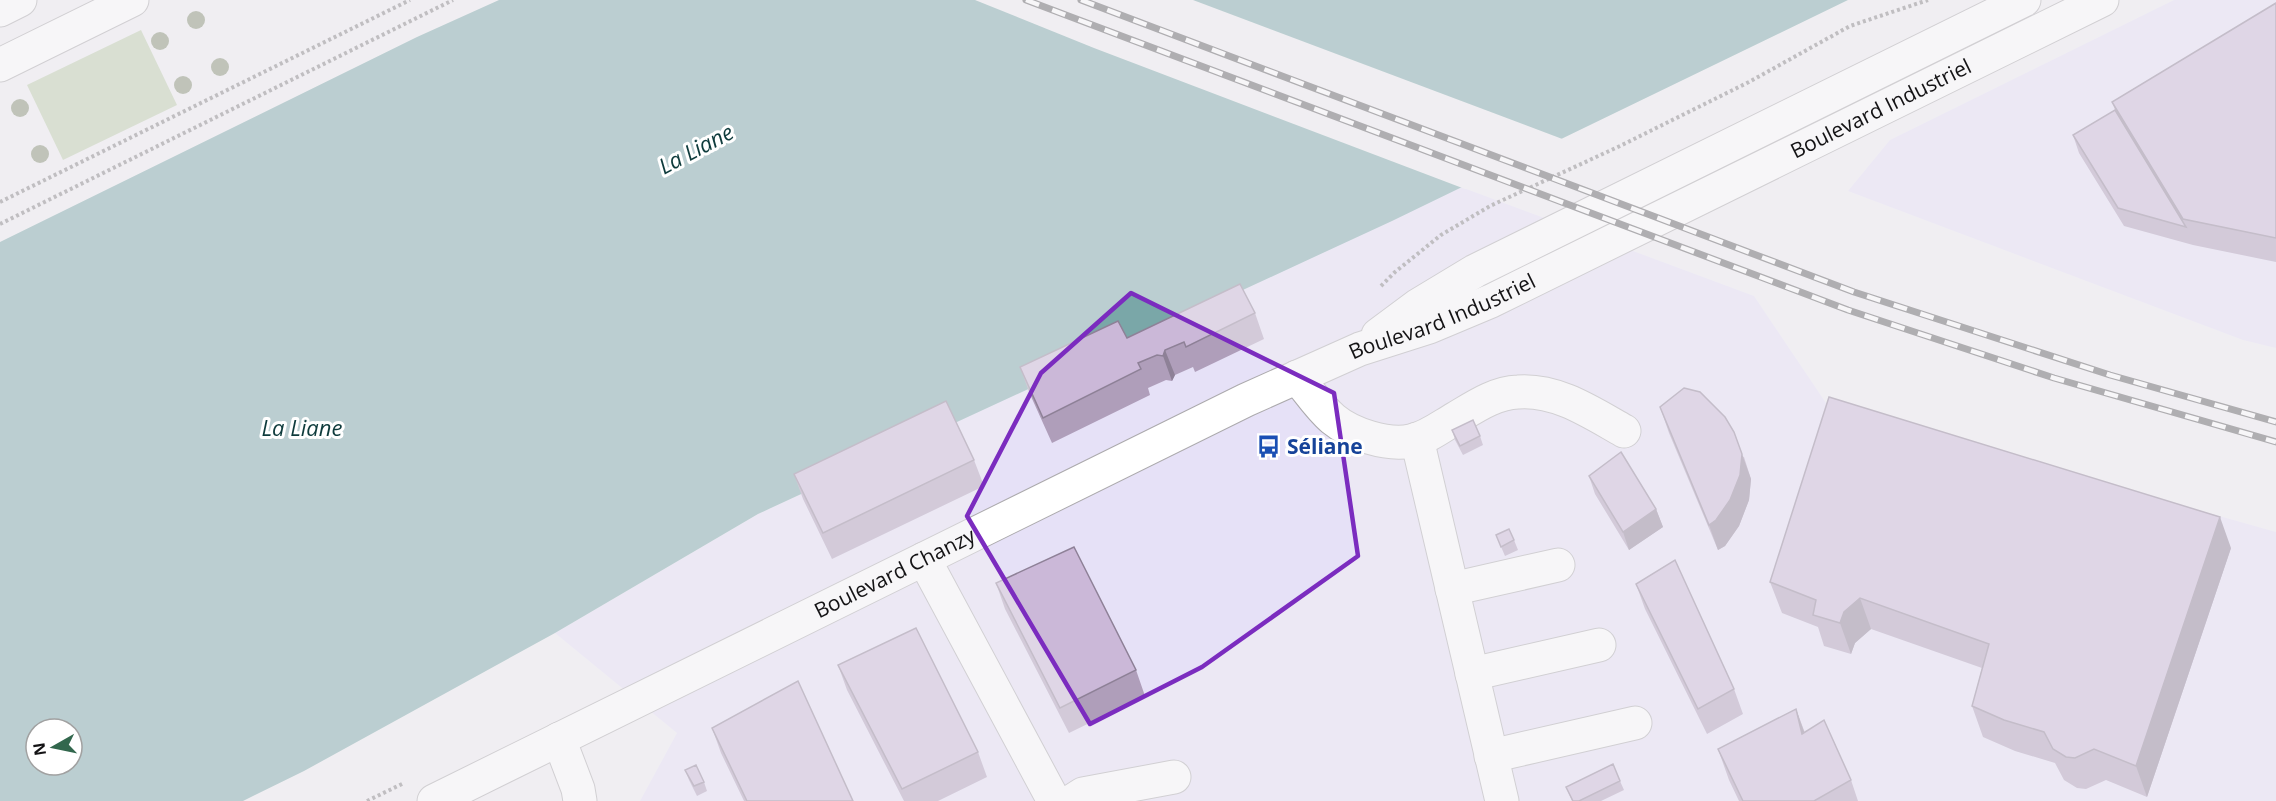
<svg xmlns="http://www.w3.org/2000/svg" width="2276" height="801" font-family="'Open Sans',sans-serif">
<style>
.industrial{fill:#e6e1f7}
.green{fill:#bcccac}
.water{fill:#7aa7a8;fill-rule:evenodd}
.pier{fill:#f0eef2}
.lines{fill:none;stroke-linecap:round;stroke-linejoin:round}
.minor-casing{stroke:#acaaad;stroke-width:35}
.path{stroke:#858386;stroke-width:4;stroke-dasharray:3 3;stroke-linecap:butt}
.minor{stroke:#fff;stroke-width:33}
.rail-casing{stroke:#605f62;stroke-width:7}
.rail{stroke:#fff;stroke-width:4.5;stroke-dasharray:14;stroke-linecap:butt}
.tree{fill:#858f74}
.wall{fill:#af9eba}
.shaded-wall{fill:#8e8197}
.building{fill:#cbb8d8;stroke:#8e8197;stroke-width:1.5}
.marked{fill:none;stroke:#7b2cbf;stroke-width:4.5;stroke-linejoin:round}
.labels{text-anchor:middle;stroke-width:6;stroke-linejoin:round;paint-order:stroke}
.street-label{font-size:21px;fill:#141315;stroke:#fff}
.transit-label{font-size:21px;font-weight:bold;fill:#164399;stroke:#fff;text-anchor:start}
.water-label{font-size:22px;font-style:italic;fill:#0e3b3c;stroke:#fff}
</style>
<rect width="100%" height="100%" fill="#f0eef2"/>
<path class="industrial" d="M 2174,0 L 2276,0 L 2276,348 L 2243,340 L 1848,191 L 1890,140 Z
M 1461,187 L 1754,296 L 1828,406 L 2276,532 L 2276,801 L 640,801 L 677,733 L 555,633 L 758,514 Z"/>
<path class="green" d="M 141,30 L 177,105 L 63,160 L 27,85 Z"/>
<path class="water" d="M 499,0 L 1848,0 L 1392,221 L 758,514 L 555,633 L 304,771 L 243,801 L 0,801 L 0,242 L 417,37 ZM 36,729 L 72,729 L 72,765 L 36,765 Z"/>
<path class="pier" d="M 975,0 L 1193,0 L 1565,140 L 1465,189 L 1094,48 Z"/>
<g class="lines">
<defs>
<g id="minor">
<path d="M 0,10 L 20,0"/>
<path d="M 0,65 L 132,0"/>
<path d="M 1378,335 L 1417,306 L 1475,271 L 2024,0"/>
<path d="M 1297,377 C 1308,390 1319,407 1333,419 C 1351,434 1387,446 1411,441 C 1427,438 1442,426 1456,418 C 1476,406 1495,393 1518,392 C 1557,389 1592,413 1624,431"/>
<path d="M 1417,439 L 1502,801"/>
<path d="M 924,559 L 1054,801"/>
<path d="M 1452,589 L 1558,565"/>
<path d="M 1472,674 L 1599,645"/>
<path d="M 559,739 L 578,789 L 580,801"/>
<path d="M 1491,756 L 1635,723"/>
<path id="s1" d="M 434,801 L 1246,400 L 1360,349 L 1429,327 L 1491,301 L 2102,0"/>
<path d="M 1072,801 L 1083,794 L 1174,777"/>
</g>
</defs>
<use href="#minor" class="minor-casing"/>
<path class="path" d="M 0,202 L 410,0
M 0,224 L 453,0
M 1381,286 L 1395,272 L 1441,235 L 1490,206 L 1620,146 L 1749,82 L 1850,26 L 1928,0
M 367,801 L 404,783"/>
<use href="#minor" class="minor"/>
<defs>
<path id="rail" d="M 1026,0 L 1848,310 L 2054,378 L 2276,442
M 1081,0 L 1854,292 L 2110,375 L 2276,422"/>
</defs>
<use href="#rail" class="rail-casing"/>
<use href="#rail" class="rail"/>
</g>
<g class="tree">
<circle cx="196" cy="20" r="9"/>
<circle cx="160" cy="41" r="9"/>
<circle cx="220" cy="67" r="9"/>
<circle cx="183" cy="85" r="9"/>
<circle cx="20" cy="108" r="9"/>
<circle cx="40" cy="154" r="9"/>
</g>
<path class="wall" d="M 2276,3 L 2276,262 L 2193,245 L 2124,226 L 2079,153 L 2073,135 L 2115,110 L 2112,102 Z
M 1255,313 L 1264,339 L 1195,372 L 1193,367 L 1175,375 L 1172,381 L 1166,380 L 1148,388 L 1150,395 L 1052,443 L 1029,392 L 1020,367 L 1127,338 Z
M 1660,407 L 1744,457 L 1751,479 L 1749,500 L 1739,526 L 1725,546 L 1718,550 L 1669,433 Z
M 1452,430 L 1480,436 L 1483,445 L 1463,455 L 1455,440 Z
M 974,460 L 984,486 L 832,559 L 803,499 L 794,474 Z
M 1589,476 L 1656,509 L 1663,527 L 1629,550 L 1595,494 Z
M 1496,535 L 1514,540 L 1518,550 L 1505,556 Z
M 2231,548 L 2147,797 L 2106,780 L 2086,789 L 2077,788 L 2064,780 L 2055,763 L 2015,751 L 1983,737 L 1972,706 L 1982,668 L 1871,629 L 1855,643 L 1851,654 L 1824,646 L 1818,627 L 1782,613 L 1770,582 Z
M 996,583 L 1136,670 L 1145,696 L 1069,733 L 1005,609 Z
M 1636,584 L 1734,689 L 1743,714 L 1707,734 L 1645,609 Z
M 838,665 L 978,752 L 987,777 L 938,801 L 904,801 L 847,690 Z
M 1796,709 L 1805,733 L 1851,780 L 1858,801 L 1739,801 L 1729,780 L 1718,749 Z
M 712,728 L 853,801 L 744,801 L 721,753 Z
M 685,770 L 704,782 L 707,791 L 697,796 L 689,780 Z
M 1620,781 L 1624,790 L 1601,801 L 1572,801 L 1566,787 Z"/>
<path class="shaded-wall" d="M 1165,350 L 1175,375 L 1172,381 L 1163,356 Z
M 1734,432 L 1751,479 L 1749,500 L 1739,526 L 1725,546 L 1718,550 L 1709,525 Z
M 1656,509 L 1663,527 L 1629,550 L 1623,532 Z
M 2220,517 L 2231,548 L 2147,797 L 2136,766 Z
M 1860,598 L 1871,629 L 1855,643 L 1851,654 L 1840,623 L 1844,612 Z
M 1796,709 L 1807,740 L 1802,734 Z"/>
<path class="building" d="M 2276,3 L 2276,238 L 2183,219 L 2112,102 Z
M 2115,110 L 2186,227 L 2118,208 L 2073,135 Z
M 1240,284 L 1255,313 L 1186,347 L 1184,342 L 1165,350 L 1163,356 L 1157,355 L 1138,363 L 1141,369 L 1043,418 L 1020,367 L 1118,321 L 1127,338 Z
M 1684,388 L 1700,392 L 1725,417 L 1734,432 L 1742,454 L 1740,475 L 1730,500 L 1716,520 L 1709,525 L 1660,407 Z
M 1829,397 L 2220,517 L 2136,766 L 2094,749 L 2075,758 L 2066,757 L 2053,749 L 2044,732 L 2004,720 L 1972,706 L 1989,644 L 1860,598 L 1844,612 L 1840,623 L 1813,615 L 1816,600 L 1770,582 Z
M 946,401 L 974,460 L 823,533 L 794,474 Z
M 1473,420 L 1480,436 L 1460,446 L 1452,430 Z
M 1621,452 L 1656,509 L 1623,532 L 1589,476 Z
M 1509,529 L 1514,540 L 1501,547 L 1496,535 Z
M 1074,547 L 1136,670 L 1060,708 L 996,583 Z
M 1675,560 L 1734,689 L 1698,709 L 1636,584 Z
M 916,628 L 978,752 L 902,789 L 838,665 Z
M 798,681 L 853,801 L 747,801 L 712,728 Z
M 1796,709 L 1802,734 L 1824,720 L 1851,780 L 1814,801 L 1743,801 L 1718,749 Z
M 1613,764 L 1620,781 L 1579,801 L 1573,801 L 1566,787 Z
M 696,765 L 704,782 L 694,786 L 685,770 Z"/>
<path d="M0 0H2276V801H0ZM 1131,293 L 1334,393 L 1358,556 L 1202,667 L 1090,724 L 967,516 L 1041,373 Z" fill="#f0eef2" fill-opacity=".55" fill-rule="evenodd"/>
<path class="marked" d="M 1131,293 L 1334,393 L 1358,556 L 1202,667 L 1090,724 L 967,516 L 1041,373 Z"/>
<defs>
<symbol id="bus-bare" viewBox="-9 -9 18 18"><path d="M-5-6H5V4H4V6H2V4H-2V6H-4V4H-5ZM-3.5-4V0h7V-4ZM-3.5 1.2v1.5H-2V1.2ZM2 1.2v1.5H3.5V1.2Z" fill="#1a4fb4" stroke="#fff" stroke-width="2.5" paint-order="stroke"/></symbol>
</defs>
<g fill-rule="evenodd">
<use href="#bus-bare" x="1252" y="430" width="33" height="33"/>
</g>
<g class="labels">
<g class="street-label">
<text dy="7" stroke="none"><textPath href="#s1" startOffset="1605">Boulevard Industriel</textPath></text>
<text dy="7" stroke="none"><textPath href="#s1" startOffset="1119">Boulevard Industriel</textPath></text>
<text dy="7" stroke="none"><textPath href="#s1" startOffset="514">Boulevard Chanzy</textPath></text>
</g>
<g class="transit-label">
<text x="1287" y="454">Séliane</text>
</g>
<g class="water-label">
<text transform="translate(696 149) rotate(-28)" y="8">La Liane</text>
<text x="302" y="436">La Liane</text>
</g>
</g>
<g transform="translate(54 747) rotate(261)"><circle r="28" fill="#ffffff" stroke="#a1a1a1" stroke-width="1.5"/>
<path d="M0-4.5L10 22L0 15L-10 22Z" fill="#32674d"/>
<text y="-9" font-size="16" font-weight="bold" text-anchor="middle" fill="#141315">N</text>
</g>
</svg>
